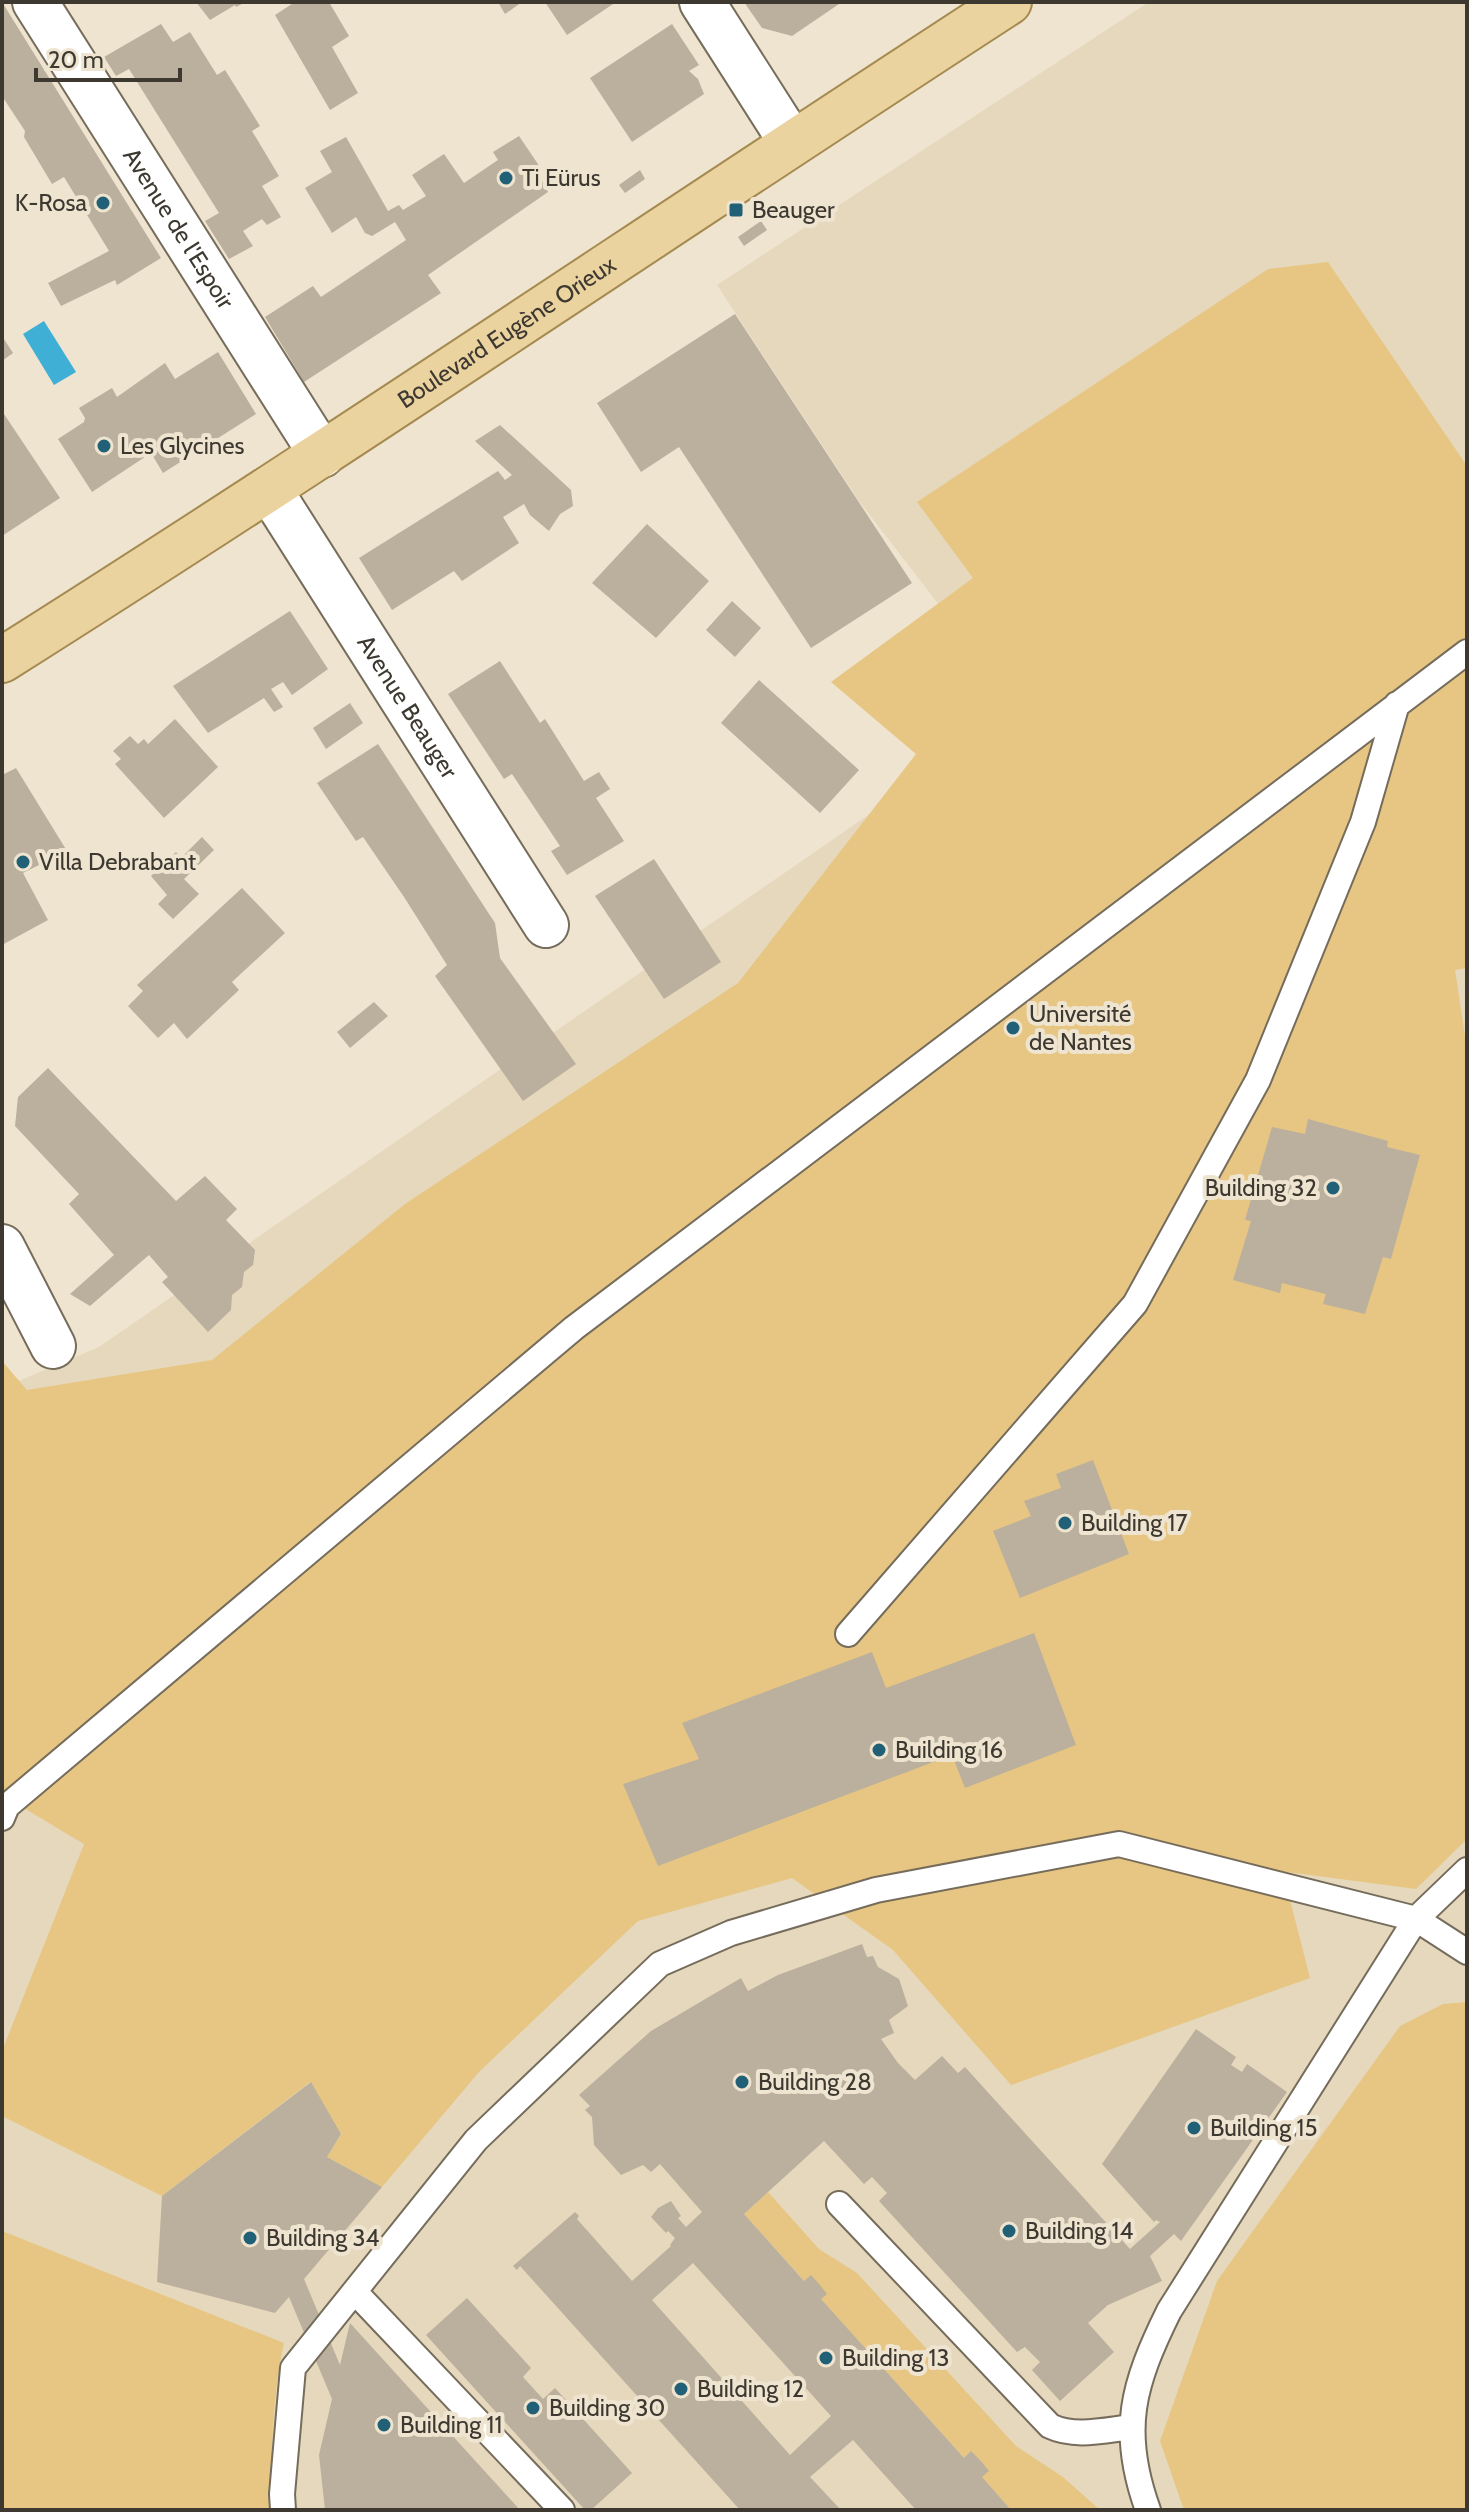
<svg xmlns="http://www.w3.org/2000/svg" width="1469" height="2512" font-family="Cabin,sans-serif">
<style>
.built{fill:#e5d8bd}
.green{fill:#e7c683}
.water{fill:#40afd6}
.building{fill:#bab09d;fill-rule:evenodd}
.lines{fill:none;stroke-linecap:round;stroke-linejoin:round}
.service-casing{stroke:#756c5b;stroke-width:28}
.minor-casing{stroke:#756c5b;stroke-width:48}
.primary-casing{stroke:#a58a50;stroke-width:48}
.service{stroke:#fff;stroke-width:24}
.minor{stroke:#fff;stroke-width:44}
.primary{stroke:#ebd3a0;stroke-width:44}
.poi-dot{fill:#216076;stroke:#eee4d0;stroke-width:3}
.labels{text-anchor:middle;stroke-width:8;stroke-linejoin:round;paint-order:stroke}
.poi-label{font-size:24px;fill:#3d3931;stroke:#eee4d0;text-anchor:start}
.street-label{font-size:24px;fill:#3d3931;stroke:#eee4d0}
</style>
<rect width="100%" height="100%" fill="#eee4d0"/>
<path class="built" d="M 1149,2 L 1467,2 L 1467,2510 L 2,2510 L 2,1388 L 99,1347 L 1020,710 L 859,501 L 717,285 Z"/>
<path class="green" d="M 1328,262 L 1467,466 L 1467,968 L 1455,970 L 1467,1049 L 1467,1839 L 1416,1889 L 1287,1872 L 1284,1876 L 1310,1978 L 1011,2085 L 893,1950 L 792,1878 L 638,1921 L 479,2072 L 382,2187 L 327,2157 L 341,2134 L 310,2082 L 162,2196 L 2,2116 L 2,2051 L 84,1844 L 2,1795 L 2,1361 L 27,1390 L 212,1360 L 405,1204 L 738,983 L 916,754 L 831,682 L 973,578 L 917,502 L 1268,269 Z
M 1467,2002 L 1467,2510 L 1184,2510 L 1160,2441 L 1217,2281 L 1400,2026 L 1443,2004 Z
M 768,2192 L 819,2249 L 857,2273 L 1016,2446 L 1063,2477 L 1100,2510 L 1011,2510 L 744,2214 Z
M 2,2231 L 284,2343 C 274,2386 268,2466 275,2510 L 2,2510 Z"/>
<path class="water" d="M 44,321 L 76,372 L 54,385 L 23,334 Z"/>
<path class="building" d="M 2,2 L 161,258 L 117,285 L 115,280 L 61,306 L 48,283 L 109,251 L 64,177 L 52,184 L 24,137 L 25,131 L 2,96 Z
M 196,2 L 246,2 L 236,7 L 235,5 L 210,20 Z
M 295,2 L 329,2 L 349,36 L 332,47 L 358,93 L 330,110 L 275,15 Z
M 498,2 L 522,2 L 505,14 Z
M 545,2 L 616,2 L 567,35 Z
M 744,2 L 842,2 L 792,36 L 762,28 Z
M 161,24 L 173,42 L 190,32 L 217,75 L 225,70 L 260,126 L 252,131 L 279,176 L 262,186 L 281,217 L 267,225 L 262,219 L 243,231 L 253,246 L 229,259 L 205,221 L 219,213 L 129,69 L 116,76 L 104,57 Z
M 672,24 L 699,65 L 689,71 L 698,79 L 704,94 L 632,142 L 590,78 Z
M 519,136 L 542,170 L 538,173 L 548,192 L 428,275 L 441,293 L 304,382 L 265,317 L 313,286 L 321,297 L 406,240 L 395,222 L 372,236 L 365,233 L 356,217 L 332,233 L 305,188 L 332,172 L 320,151 L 346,137 L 388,211 L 399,205 L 403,210 L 426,196 L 412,175 L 444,154 L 464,183 L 498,160 L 493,152 Z
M 640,170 L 645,179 L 625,193 L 619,185 Z
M 761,221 L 767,230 L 744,246 L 738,237 Z
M 735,314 L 912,583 L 811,648 L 679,447 L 641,472 L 597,403 Z
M 2,336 L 13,353 L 2,361 Z
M 218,352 L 256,414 L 163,473 L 151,453 L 92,492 L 58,439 L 84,422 L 85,418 L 79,408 L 112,388 L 117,397 L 165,363 L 175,379 Z
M 4,414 L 60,498 L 2,536 L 2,415 Z
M 500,425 L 571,490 L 573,506 L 560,514 L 549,531 L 530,515 L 524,504 L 503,517 L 519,543 L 462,581 L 454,571 L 392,610 L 359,558 L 498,471 L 505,480 L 512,475 L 475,441 Z
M 647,524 L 709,581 L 656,638 L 592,583 Z
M 732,601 L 761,628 L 735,657 L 706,630 Z
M 290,611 L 328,669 L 292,695 L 283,682 L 271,689 L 283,707 L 274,712 L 264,698 L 208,733 L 173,686 Z
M 500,661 L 540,723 L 545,719 L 584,781 L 599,772 L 610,789 L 596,798 L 624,841 L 567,875 L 551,851 L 560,846 L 512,774 L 504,779 L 448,694 Z
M 759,680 L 859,770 L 820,813 L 721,723 Z
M 350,703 L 363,723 L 326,749 L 313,728 Z
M 175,719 L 218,767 L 164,818 L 115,764 L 121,759 L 113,751 L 130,736 L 138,744 L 144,739 L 148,744 Z
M 378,744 L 495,923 L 500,958 L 576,1064 L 523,1101 L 435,976 L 447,965 L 404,897 L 363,837 L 356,841 L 317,783 Z
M 16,768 L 67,851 L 23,873 L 48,920 L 2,945 L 2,775 Z
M 202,837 L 214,850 L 184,879 L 199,894 L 173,919 L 158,904 L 167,895 L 151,876 L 176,852 L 181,858 Z
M 654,859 L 721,962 L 664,999 L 595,896 Z
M 242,888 L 285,933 L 232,982 L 239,990 L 187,1039 L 174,1023 L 158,1038 L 128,1006 L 143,991 L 137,985 Z
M 374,1002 L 388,1016 L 350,1048 L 337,1032 Z
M 48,1068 L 176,1201 L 205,1176 L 237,1209 L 226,1220 L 255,1250 L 253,1265 L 244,1272 L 242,1287 L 232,1295 L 231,1310 L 208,1332 L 162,1282 L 168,1277 L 149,1255 L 90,1306 L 70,1294 L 114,1255 L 69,1204 L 79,1194 L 15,1126 L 18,1097 Z
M 1308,1119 L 1388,1141 L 1387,1147 L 1420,1155 L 1391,1259 L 1383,1257 L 1365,1314 L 1323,1304 L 1326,1294 L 1282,1283 L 1280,1293 L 1233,1280 L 1251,1221 L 1245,1220 L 1272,1127 L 1305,1134 Z
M 1093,1460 L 1129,1554 L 1020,1598 L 993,1531 L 1031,1516 L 1024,1501 L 1061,1488 L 1056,1474 Z
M 1034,1633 L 1076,1745 L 965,1788 L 952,1755 L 658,1866 L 623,1784 L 699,1759 L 682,1723 L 872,1652 L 886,1688 Z
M 862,1944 L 867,1957 L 873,1956 L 878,1967 L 899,1979 L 908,2006 L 889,2020 L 894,2033 L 881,2039 L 898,2063 L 915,2080 L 942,2056 L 958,2073 L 965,2067 L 1130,2249 L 1160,2222 L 1156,2220 L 1154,2222 L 1102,2164 L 1196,2029 L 1236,2057 L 1231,2065 L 1242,2072 L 1247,2064 L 1287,2092 L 1181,2241 L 1174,2234 L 1150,2256 L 1162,2281 L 1108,2305 L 1088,2323 L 1114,2352 L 1060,2401 L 1032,2370 L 1040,2362 L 1025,2347 L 1017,2352 L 879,2201 L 887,2193 L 872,2177 L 864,2184 L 824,2141 L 744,2214 L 804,2281 L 811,2275 L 820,2285 L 827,2294 L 821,2299 L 964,2458 L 971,2451 L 980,2460 L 989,2471 L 982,2477 L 1011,2510 L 916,2510 L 853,2440 L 810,2477 L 841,2510 L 740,2510 L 520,2266 L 517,2270 L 513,2266 L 575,2212 L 579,2216 L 577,2219 L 632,2281 L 671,2246 L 670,2245 L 675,2238 L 668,2231 L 666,2233 L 651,2217 L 658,2208 L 671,2201 L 681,2216 L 678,2218 L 686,2227 L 702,2212 L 660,2164 L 651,2172 L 643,2165 L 621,2175 L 594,2145 L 592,2117 L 585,2110 L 590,2106 L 579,2095 L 651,2031 L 741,1978 L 748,1991 L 778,1975 ZM 693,2263 L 831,2416 L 790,2455 L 652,2300 Z
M 311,2082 L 341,2134 L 327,2157 L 382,2187 L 304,2279 L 340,2365 L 350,2323 L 520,2510 L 325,2510 L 319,2455 L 332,2399 L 289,2297 L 275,2313 L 157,2282 L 162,2196 Z
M 467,2298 L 531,2368 L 523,2377 L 543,2399 L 555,2388 L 632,2473 L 591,2510 L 585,2510 L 426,2335 Z"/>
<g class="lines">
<defs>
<path id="service" d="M 848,1634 L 1135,1304 L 1258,1080 L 1363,822 L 1397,704
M 2,1818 L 7,1806 L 574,1328 L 1467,652
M 1467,1870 L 1416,1919 L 1467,1952
M 839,2204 L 1050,2426 C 1075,2438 1105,2430 1132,2427
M 356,2293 L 562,2510
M 283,2510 L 282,2494 L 293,2368 L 476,2140 L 660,1964 L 731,1933 L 876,1890 L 1119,1844 L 1416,1919 L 1169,2311 C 1133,2384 1119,2430 1148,2510"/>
<g id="minor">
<path id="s1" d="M 35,2 L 322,455"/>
<path d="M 702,2 L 792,143"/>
<path id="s2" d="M 269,489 L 546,925"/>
<path d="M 2,1247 L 53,1346"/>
</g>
<g id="primary">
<path id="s3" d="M 2,660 C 341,446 673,220 1009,2"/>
</g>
</defs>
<use href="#service" class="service-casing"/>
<use href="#minor" class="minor-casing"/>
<use href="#primary" class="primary-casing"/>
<use href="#service" class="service"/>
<use href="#minor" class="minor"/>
<use href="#primary" class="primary"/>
</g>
<g class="poi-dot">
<circle cx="506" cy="178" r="8"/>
<circle cx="103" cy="203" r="8"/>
<rect x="728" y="202" width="16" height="16" rx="4"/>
<circle cx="104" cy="446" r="8"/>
<circle cx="23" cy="862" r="8"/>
<circle cx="1013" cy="1028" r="8"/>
<circle cx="1333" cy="1188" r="8"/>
<circle cx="1065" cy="1523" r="8"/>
<circle cx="879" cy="1750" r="8"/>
<circle cx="742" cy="2082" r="8"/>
<circle cx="1194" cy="2128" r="8"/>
<circle cx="1009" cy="2231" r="8"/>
<circle cx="250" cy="2238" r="8"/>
<circle cx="826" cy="2358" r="8"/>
<circle cx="681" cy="2389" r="8"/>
<circle cx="533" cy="2408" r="8"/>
<circle cx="384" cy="2425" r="8"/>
</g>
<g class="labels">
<g class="poi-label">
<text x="522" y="186">Ti Eürus</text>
<text x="87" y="211" text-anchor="end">K-Rosa</text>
<text x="752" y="218">Beauger</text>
<text x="120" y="454">Les Glycines</text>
<text x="39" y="870">Villa Debrabant</text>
<text x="1029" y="1022">Université<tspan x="1029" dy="28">de Nantes</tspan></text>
<text x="1317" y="1196" text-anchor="end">Building 32</text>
<text x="1081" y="1531">Building 17</text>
<text x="895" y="1758">Building 16</text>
<text x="758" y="2090">Building 28</text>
<text x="1210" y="2136">Building 15</text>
<text x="1025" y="2239">Building 14</text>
<text x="266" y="2246">Building 34</text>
<text x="842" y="2366">Building 13</text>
<text x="697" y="2397">Building 12</text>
<text x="549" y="2416">Building 30</text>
<text x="400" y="2433">Building 11</text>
</g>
<g class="street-label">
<text dy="8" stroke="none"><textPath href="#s1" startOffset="268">Avenue de l'Espoir</textPath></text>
<text dy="8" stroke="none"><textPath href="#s3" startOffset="602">Boulevard Eugène Orieux</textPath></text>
<text dy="8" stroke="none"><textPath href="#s2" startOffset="258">Avenue Beauger</textPath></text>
</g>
</g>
<rect width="1469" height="2512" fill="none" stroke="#3d3931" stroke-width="8"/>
<path d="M36 68v12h144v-12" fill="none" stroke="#3d3931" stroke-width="4"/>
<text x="48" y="68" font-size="24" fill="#3d3931" stroke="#eee4d0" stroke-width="6" paint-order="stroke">20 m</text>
</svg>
